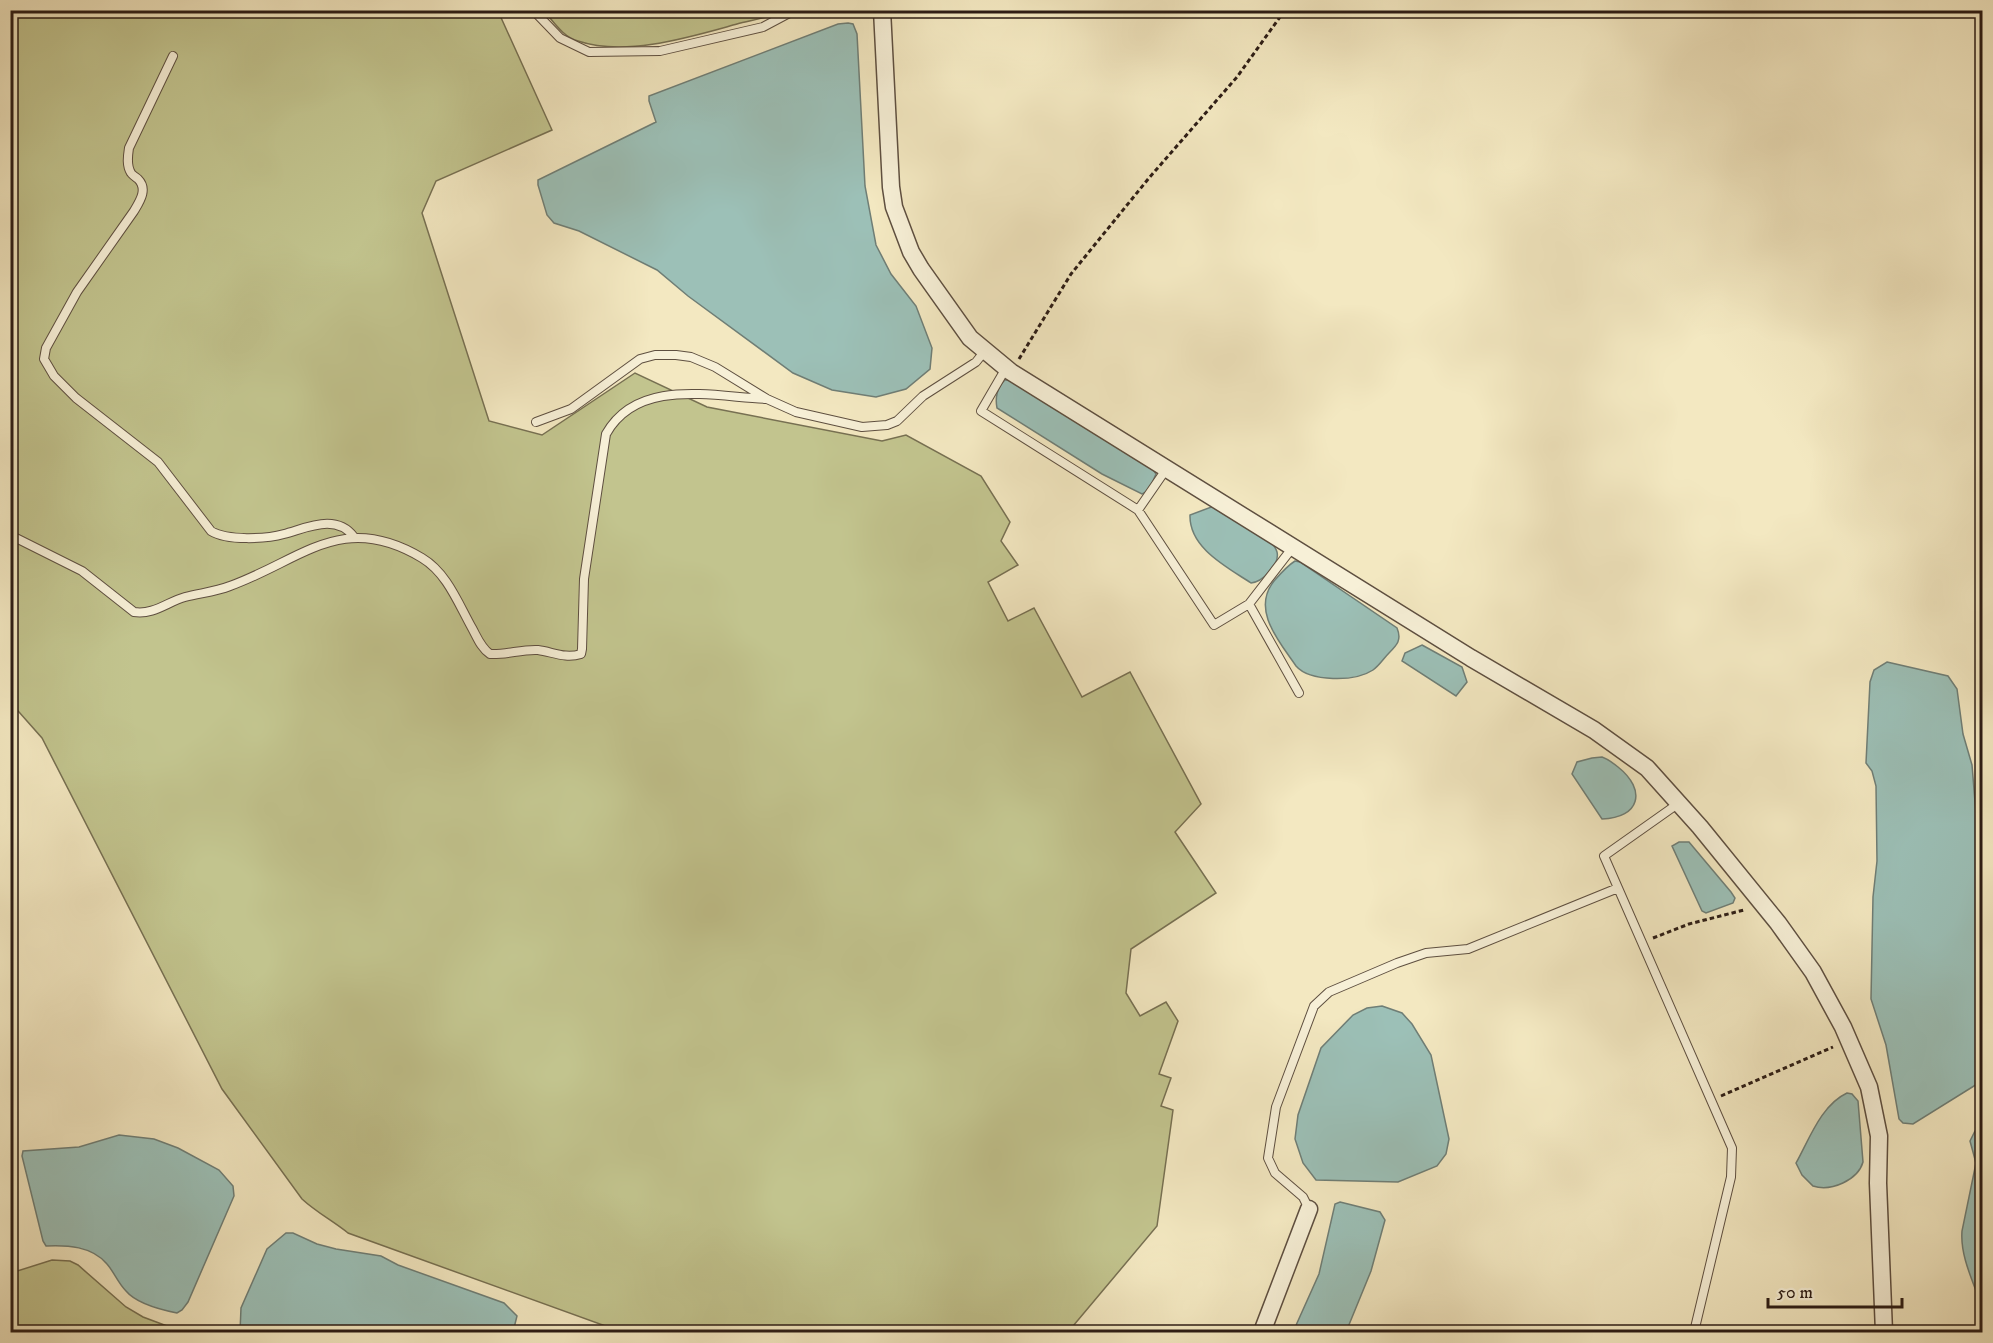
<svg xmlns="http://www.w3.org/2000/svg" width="1993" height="1343" font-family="'IM FELL DW Pica',serif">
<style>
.green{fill:#c2c48e;stroke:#777052;stroke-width:1.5}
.water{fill:#9cc0b7;stroke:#6f7e76;stroke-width:1.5}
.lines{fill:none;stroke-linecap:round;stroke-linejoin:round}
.service-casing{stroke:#5e4f40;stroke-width:10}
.minor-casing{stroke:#5e4f40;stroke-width:19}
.path{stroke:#2c1c15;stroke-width:3;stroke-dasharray:4.5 3;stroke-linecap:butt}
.service{stroke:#f7f0d7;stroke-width:8}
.minor{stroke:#f7f0d7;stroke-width:16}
</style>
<rect width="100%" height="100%" fill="#f3e8c1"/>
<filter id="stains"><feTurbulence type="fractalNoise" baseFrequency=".00333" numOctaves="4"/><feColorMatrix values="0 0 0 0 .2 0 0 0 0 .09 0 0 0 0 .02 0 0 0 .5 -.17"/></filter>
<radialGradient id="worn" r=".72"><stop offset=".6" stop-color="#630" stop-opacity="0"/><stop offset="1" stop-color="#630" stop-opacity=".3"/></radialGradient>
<path class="green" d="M 11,11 L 498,11 L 552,130 L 436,181 L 422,213 L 489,421 L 542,435 L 635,373 L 707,407 L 882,441 L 906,435 L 981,476 L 1010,522 L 1001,541 L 1018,565 L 988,582 L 1008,621 L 1034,608 L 1082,697 L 1130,672 L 1201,804 L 1175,832 L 1216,893 L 1131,949 L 1126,993 L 1140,1016 L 1166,1002 L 1178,1021 L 1159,1074 L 1171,1078 L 1161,1106 L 1173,1110 L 1157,1226 L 1068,1332 L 622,1332 L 348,1233 C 333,1221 316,1212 302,1199 L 222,1089 L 42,738 L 11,703 Z
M 544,11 L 782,11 C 769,18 752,20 737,24 C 690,37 626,57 578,41 C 563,37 554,22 544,11 Z
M 52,1260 L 70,1261 L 78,1265 L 126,1307 L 143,1317 L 183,1332 L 11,1332 L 11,1273 Z"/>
<path class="water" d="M 848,23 L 853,24 L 857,34 L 865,186 L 876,245 L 891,274 L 916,306 L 932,348 L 930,369 L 906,389 L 876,397 L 832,390 L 793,373 L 688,296 L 657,270 L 579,231 L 554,223 L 547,215 L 538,185 L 538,180 L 656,122 L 649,101 L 649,96 L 838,24 Z
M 1005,380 L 1011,380 L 1153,469 L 1156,474 C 1152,482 1151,491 1142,494 L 1102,474 L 997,408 C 995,398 997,387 1005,380 Z
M 1214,506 L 1269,539 C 1272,543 1276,548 1277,552 C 1280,565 1262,582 1251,583 C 1227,567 1189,548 1190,515 Z
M 1295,561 L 1300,562 L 1397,628 C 1402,640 1397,645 1389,653 C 1384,658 1379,666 1373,670 C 1355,682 1310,682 1296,666 C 1279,641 1251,610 1274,581 C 1281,573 1287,566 1295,561 Z
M 1422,645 L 1462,667 L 1467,682 L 1456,696 L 1402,661 L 1405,653 Z
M 1887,662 L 1948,676 L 1957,689 L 1963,734 L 1972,765 L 1982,887 L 1982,902 L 1977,911 L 1982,942 L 1982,1081 L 1913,1124 L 1903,1123 L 1899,1119 L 1886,1045 L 1871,999 L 1873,897 L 1877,861 L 1876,786 L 1872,771 L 1866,763 L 1870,682 L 1874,670 Z
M 1602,757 C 1608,759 1613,763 1618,767 C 1647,790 1640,818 1602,819 L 1572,774 L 1577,762 L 1592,758 Z
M 1679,842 L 1689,842 L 1731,892 L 1735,898 L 1733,903 L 1706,913 L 1702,911 L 1672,846 Z
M 1382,1006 L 1402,1013 L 1412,1024 L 1431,1055 L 1449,1139 L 1446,1154 L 1437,1166 L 1398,1182 L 1316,1180 L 1303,1163 L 1295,1139 L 1298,1115 L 1321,1048 L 1353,1015 L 1367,1008 Z
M 1847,1093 L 1852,1094 L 1858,1101 L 1863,1162 C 1858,1180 1831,1192 1813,1186 L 1802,1175 L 1796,1163 C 1809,1140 1821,1105 1847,1093 Z
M 1982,1126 L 1982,1307 C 1974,1283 1960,1257 1962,1231 L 1976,1163 L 1970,1141 L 1975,1131 Z
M 119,1135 L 154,1139 L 178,1148 L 219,1170 L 233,1186 L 234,1196 L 188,1302 L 182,1310 L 177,1313 C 162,1310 136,1303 126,1291 C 118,1283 114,1272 107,1264 C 92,1246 67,1245 46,1246 L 43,1241 L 22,1156 L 23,1151 L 79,1147 Z
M 1340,1202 L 1380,1212 L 1385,1220 L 1371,1271 L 1346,1332 L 1293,1332 L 1319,1274 L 1335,1204 Z
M 286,1233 L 293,1233 L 317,1244 L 336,1249 L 381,1256 L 398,1265 L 504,1303 L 517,1316 L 513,1332 L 240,1332 L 241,1308 L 267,1249 Z"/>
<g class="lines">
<defs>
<path id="service" d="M 533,10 L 560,38 L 589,52 L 660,51 L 763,27 L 795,10
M 173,56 L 129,148 C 128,155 126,165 131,173 C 131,174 137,178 138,179 C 148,189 140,201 134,211 L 77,292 L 46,348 L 44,359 L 54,376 L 76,398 L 158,462 L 211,531 C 227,541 266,539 284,534 C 307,528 336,513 354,537
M 1006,368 L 981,411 L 1138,510 L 1167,468
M 536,422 L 571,409 L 640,359 L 655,355 L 676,355 L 691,357 L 715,367 L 767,399 L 796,412 L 862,427 L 887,425 L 897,421 L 923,396 L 976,362 L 984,352
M 1138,510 L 1214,625 L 1249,604 L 1293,547
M 10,535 L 82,571 L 134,612 C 154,615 167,602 185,597 C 200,593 215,592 230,586 C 302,560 342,510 422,558 C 447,573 458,603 472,628 C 477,637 481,648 490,654 C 506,655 522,649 538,650 C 553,652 565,659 581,654 L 582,649 L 584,579 L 606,434 C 638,377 714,397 767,399
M 1249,604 L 1299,693
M 1679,803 L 1604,856 L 1732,1148 L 1731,1177 L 1694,1332
M 1309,1209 L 1303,1197 L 1275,1173 L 1268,1158 L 1276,1107 L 1314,1006 L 1329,992 L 1397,963 L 1426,953 L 1468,949 L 1618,888"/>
<path id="minor" d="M 882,10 L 891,187 L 894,207 L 911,252 L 921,269 L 970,338 L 1011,372 L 1471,658 L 1594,730 L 1647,768 L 1700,827 L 1778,923 L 1813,972 L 1843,1027 L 1869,1087 L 1879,1136 L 1878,1183 L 1884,1332
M 1262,1332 L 1309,1209"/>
</defs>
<use href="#service" class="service-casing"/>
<use href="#minor" class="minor-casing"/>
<path class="path" d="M 1019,359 L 1071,274 L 1149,178 L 1237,77 L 1285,10
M 1653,938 L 1689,924 L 1744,910
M 1721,1096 L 1833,1047"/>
<use href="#service" class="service"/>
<use href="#minor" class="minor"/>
</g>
<rect width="1993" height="1343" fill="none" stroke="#f3e8c1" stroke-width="36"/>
<rect x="12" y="12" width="1969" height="1319" fill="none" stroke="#2c1c15" stroke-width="3"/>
<rect x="18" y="18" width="1957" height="1307" fill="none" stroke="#2c1c15" stroke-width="1.5"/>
<path d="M1768 1298v9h134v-9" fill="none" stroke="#2c1c15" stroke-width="3"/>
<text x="1777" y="1298" font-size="18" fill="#2c1c15" stroke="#f7f0d7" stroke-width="4.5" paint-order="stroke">50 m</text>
<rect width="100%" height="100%" filter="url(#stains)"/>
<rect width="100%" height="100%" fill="url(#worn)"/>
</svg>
